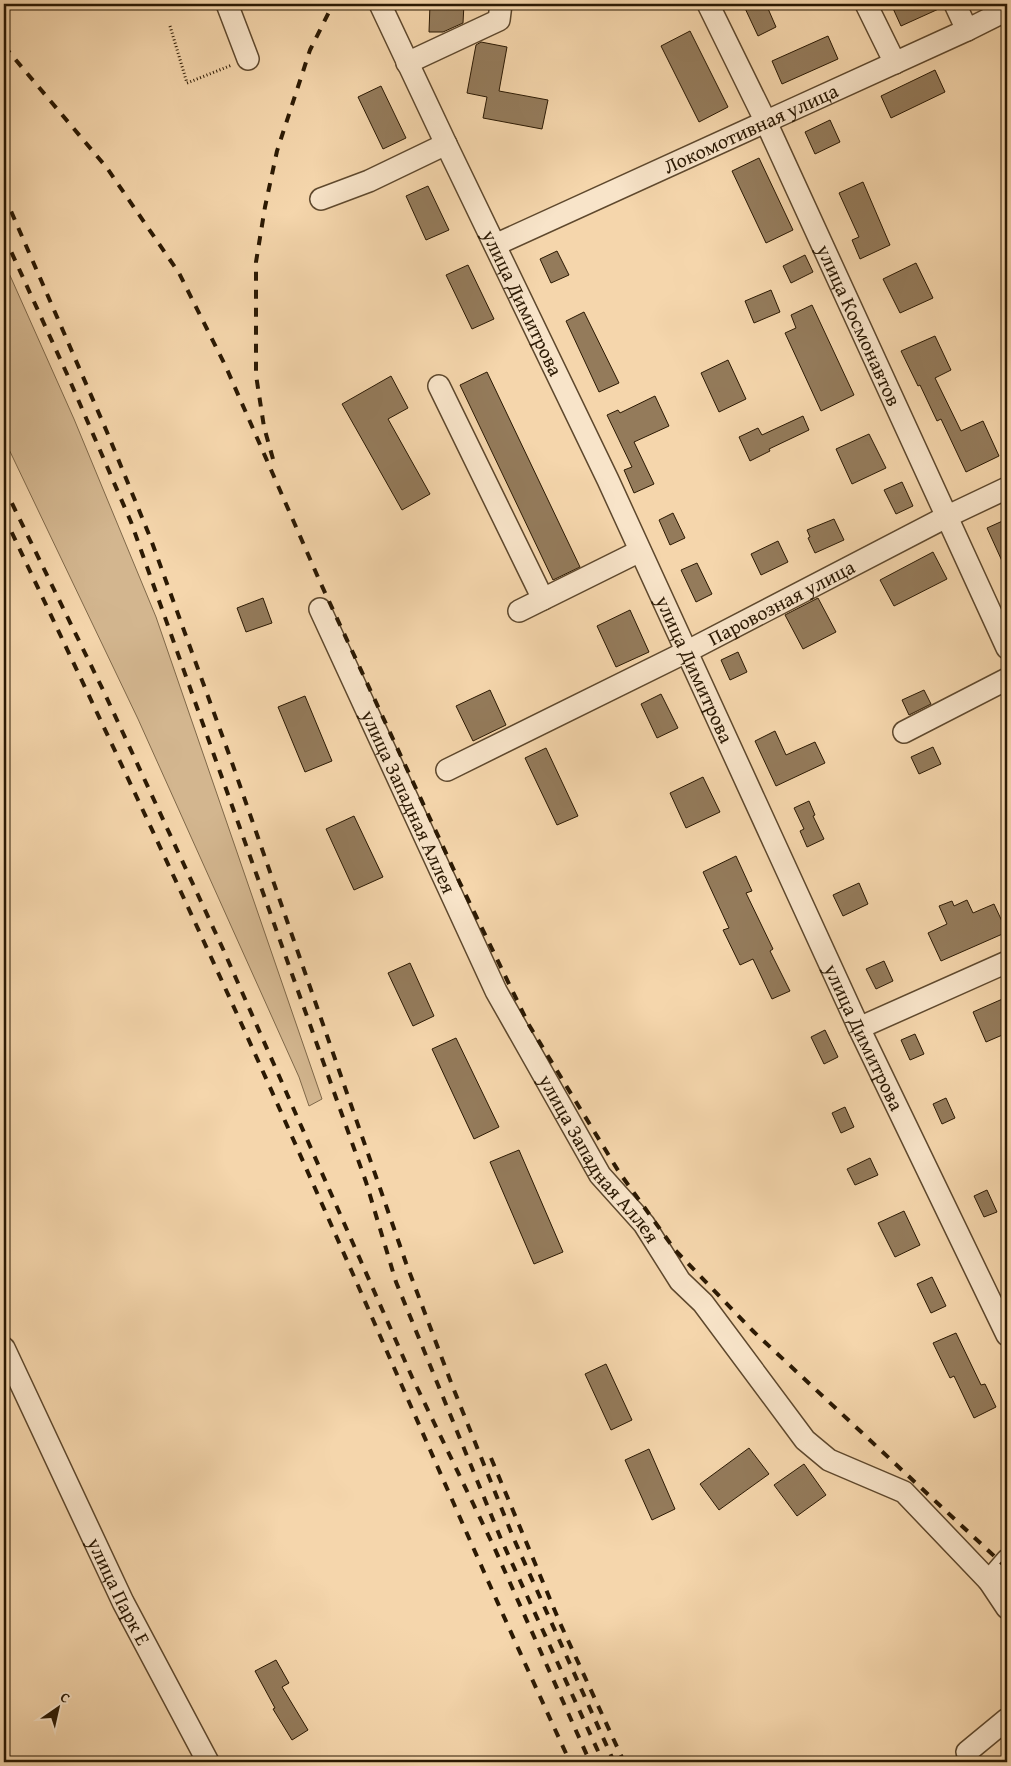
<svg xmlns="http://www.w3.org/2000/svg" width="1011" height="1766" font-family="'Gentium Book Plus',serif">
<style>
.green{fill:#d3b68f;stroke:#7f6849}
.building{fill:#947b5b;stroke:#2b1903}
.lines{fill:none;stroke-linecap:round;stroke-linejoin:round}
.minor-casing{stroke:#5e482d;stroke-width:24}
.path{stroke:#2b1903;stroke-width:3;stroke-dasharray:1 2.5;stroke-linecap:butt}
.minor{stroke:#f8e4c9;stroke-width:21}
.rail{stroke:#2b1903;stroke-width:4;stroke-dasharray:9 9;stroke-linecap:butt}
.labels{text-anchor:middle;stroke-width:4;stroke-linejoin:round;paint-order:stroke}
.street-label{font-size:20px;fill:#2b1903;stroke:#f8e4c9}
</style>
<rect width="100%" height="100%" fill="#f5d6ac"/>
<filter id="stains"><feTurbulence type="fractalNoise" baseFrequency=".004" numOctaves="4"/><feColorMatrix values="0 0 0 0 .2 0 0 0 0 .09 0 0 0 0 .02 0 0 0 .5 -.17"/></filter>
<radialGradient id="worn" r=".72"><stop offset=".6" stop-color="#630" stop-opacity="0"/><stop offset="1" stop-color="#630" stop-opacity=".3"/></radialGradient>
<path class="green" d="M 4,262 L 74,419 L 156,617 L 322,1099 L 309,1106 L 299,1077 L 138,719 L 4,439 Z"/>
<path class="building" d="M 430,4 L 464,4 L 463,23 L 443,32 L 429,32 Z
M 743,4 L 766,4 L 776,27 L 758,36 Z
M 891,4 L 943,4 L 943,7 L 901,26 Z
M 690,31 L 728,107 L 699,122 L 661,46 Z
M 828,36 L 838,59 L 782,84 L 772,61 Z
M 481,42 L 507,47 L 499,91 L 548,100 L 542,129 L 483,118 L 487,97 L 467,93 L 476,45 Z
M 935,70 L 945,92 L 891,118 L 881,96 Z
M 381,86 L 406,138 L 383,149 L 358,97 Z
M 830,120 L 840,142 L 815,154 L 805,132 Z
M 759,158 L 793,230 L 766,243 L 732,171 Z
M 863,182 L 890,245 L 860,259 L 852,240 L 859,237 L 839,193 Z
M 428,186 L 449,230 L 426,240 L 406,196 Z
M 557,251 L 569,275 L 551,283 L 540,259 Z
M 805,255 L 813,272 L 791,283 L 783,266 Z
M 916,263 L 933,298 L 900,313 L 883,279 Z
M 468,265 L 494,319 L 472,329 L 446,275 Z
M 771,290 L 780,312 L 754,323 L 745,301 Z
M 812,305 L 854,395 L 821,411 L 785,333 L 796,328 L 791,315 Z
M 584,312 L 619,383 L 599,392 L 566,321 Z
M 935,336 L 951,370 L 935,378 L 961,431 L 983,421 L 999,456 L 966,472 L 941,419 L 937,421 L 920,385 L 918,386 L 901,351 Z
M 728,360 L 746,399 L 719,412 L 701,373 Z
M 487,372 L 580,567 L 553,580 L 460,385 Z
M 391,376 L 408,408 L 388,419 L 430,494 L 402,510 L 342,404 Z
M 655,396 L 669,426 L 634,442 L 654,484 L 634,493 L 624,470 L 632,467 L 607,415 L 618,410 L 620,413 Z
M 803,416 L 809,430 L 769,449 L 770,451 L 750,461 L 739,437 L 758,428 L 762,435 Z
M 869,434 L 886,468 L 852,484 L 836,449 Z
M 902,482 L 913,506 L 896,514 L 884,490 Z
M 673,513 L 685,538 L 670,545 L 659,520 Z
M 834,519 L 844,540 L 815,553 L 808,538 L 810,537 L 807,530 Z
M 1007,519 L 1007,572 L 987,528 Z
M 778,541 L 788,562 L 761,575 L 751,554 Z
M 933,552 L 947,579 L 894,606 L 880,580 Z
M 697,563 L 712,594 L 696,602 L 681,570 Z
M 263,598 L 272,623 L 246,632 L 237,608 Z
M 818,598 L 836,632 L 803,649 L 785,615 Z
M 630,610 L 649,652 L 616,667 L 597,626 Z
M 738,652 L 747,672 L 730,680 L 721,660 Z
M 490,690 L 506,725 L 473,741 L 456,706 Z
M 924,690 L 931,704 L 909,715 L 902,700 Z
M 661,694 L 678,728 L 657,738 L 641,704 Z
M 305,696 L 332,761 L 305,772 L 278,707 Z
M 775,731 L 786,755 L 815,742 L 825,763 L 776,786 L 755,741 Z
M 933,747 L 941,764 L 919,774 L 911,757 Z
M 546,748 L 578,816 L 557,825 L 525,758 Z
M 703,777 L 720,812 L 686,828 L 670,793 Z
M 809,801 L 815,815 L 813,816 L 824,839 L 807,847 L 800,831 L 804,829 L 794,808 Z
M 354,816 L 383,877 L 354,890 L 326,829 Z
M 736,856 L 752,891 L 746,893 L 773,949 L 770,951 L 790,991 L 772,999 L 753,959 L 740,965 L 723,930 L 729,928 L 703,872 Z
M 859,883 L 868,904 L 843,916 L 833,895 Z
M 967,900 L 973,913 L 994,904 L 1007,932 L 941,961 L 928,933 L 947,924 L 939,906 L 952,901 L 954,906 Z
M 884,961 L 893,981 L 876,989 L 866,969 Z
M 410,963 L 434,1016 L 413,1026 L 388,973 Z
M 1007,997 L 1007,1033 L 986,1042 L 973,1012 Z
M 825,1030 L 838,1057 L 824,1064 L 811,1037 Z
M 915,1034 L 924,1054 L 910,1060 L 901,1040 Z
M 456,1038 L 499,1127 L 474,1139 L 432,1049 Z
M 946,1098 L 955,1118 L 942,1124 L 933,1104 Z
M 845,1107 L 854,1127 L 841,1133 L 832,1113 Z
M 519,1150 L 563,1252 L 534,1264 L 490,1162 Z
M 870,1158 L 878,1175 L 855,1185 L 847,1169 Z
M 987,1190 L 997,1212 L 984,1217 L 974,1196 Z
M 904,1211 L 920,1245 L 895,1257 L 878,1223 Z
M 932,1277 L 946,1306 L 931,1313 L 917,1284 Z
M 956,1333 L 981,1385 L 985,1384 L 996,1407 L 974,1418 L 954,1376 L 950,1378 L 933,1343 Z
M 606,1364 L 632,1420 L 611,1430 L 585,1374 Z
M 749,1448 L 769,1474 L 719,1510 L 700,1484 Z
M 649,1449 L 675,1509 L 652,1520 L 625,1460 Z
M 804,1464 L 826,1495 L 797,1516 L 774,1485 Z
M 276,1660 L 289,1683 L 282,1687 L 308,1730 L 292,1740 L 273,1709 L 275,1708 L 255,1671 Z"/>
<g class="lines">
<defs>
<g id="minor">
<path d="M 227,4 L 248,59"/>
<path id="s1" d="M 380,4 L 446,144 L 608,480 L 859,1028 L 1007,1335"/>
<path id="s2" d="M 708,4 L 766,122 L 1007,648"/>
<path d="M 866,4 L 895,63"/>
<path d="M 955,4 L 967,30"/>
<path d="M 407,63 L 499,20 L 501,4"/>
<path d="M 321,199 L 369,181 L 446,144"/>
<path id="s3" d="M 495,245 L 967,30 L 1007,10"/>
<path d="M 439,386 L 543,599"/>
<path id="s4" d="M 320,609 L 496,991 L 600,1175 L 644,1224 L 680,1281 L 703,1303 L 805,1440 L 829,1460 L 904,1492 L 989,1581 L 1007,1608"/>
<path d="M 519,611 L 640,551"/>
<path d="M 904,732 L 1007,679"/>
<path id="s5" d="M 447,770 L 686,652 L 948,516 L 1007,488"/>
<path d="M 859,1028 L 1007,962"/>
<path id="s6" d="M 4,1348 L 123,1602 L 208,1762"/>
<path d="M 989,1581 L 1007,1560"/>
<path d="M 967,1752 L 1007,1719"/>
</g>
</defs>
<use href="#minor" class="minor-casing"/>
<path class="path" d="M 170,26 L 187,83 L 232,65"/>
<use href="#minor" class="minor"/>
<path class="rail" d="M 4,46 L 107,168 L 179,273 L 226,367 L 321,584 L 459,881 L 529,1025 L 619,1172 L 675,1250 L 754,1332 L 1007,1568
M 4,195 L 107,432 L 150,537 L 230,757 L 406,1263 L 452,1385 L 513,1537 L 614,1762
M 4,236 L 67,374 L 131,522 L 366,1182 L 396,1282 L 501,1539 L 603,1762
M 273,459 L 264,427 L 256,375 L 256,262 L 265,207 L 277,151 L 310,50 L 333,4
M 4,487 L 104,692 L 223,949 L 412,1377 L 494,1547 L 590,1762
M 4,516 C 99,717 195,918 285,1121 C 381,1335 472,1550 570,1762
M 491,1458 L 560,1623 L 624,1762"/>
</g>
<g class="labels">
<g class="street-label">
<text dy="7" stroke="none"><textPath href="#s3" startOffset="281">Локомотивная улица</textPath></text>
<text dy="7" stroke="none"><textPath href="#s1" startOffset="331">улица Димитрова</textPath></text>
<text dy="7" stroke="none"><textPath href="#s2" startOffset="355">улица Космонавтов</textPath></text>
<text dy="7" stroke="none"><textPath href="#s5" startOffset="374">Паровозная улица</textPath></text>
<text dy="7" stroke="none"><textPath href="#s1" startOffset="736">улица Димитрова</textPath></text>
<text dy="7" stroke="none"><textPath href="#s4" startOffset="212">улица Западная Аллея</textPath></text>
<text dy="7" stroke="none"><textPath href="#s1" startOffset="1141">улица Димитрова</textPath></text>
<text dy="7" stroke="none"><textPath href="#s4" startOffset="618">улица Западная Аллея</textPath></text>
<text dy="7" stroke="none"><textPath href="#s6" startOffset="269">улица Парк Е</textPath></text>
</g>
</g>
<rect width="1011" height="1766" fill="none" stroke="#f5d6ac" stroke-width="20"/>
<rect x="5" y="5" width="1001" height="1756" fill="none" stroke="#2b1903" stroke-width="2.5"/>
<rect x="10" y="10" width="991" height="1746" fill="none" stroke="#2b1903"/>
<g transform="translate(58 1708) rotate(34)" stroke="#f8e4c9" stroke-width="4" paint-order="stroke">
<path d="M0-4L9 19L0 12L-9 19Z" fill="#2b1903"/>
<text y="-8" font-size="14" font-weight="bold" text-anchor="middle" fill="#2b1903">С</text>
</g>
<rect width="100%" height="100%" filter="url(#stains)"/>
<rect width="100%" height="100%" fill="url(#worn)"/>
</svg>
